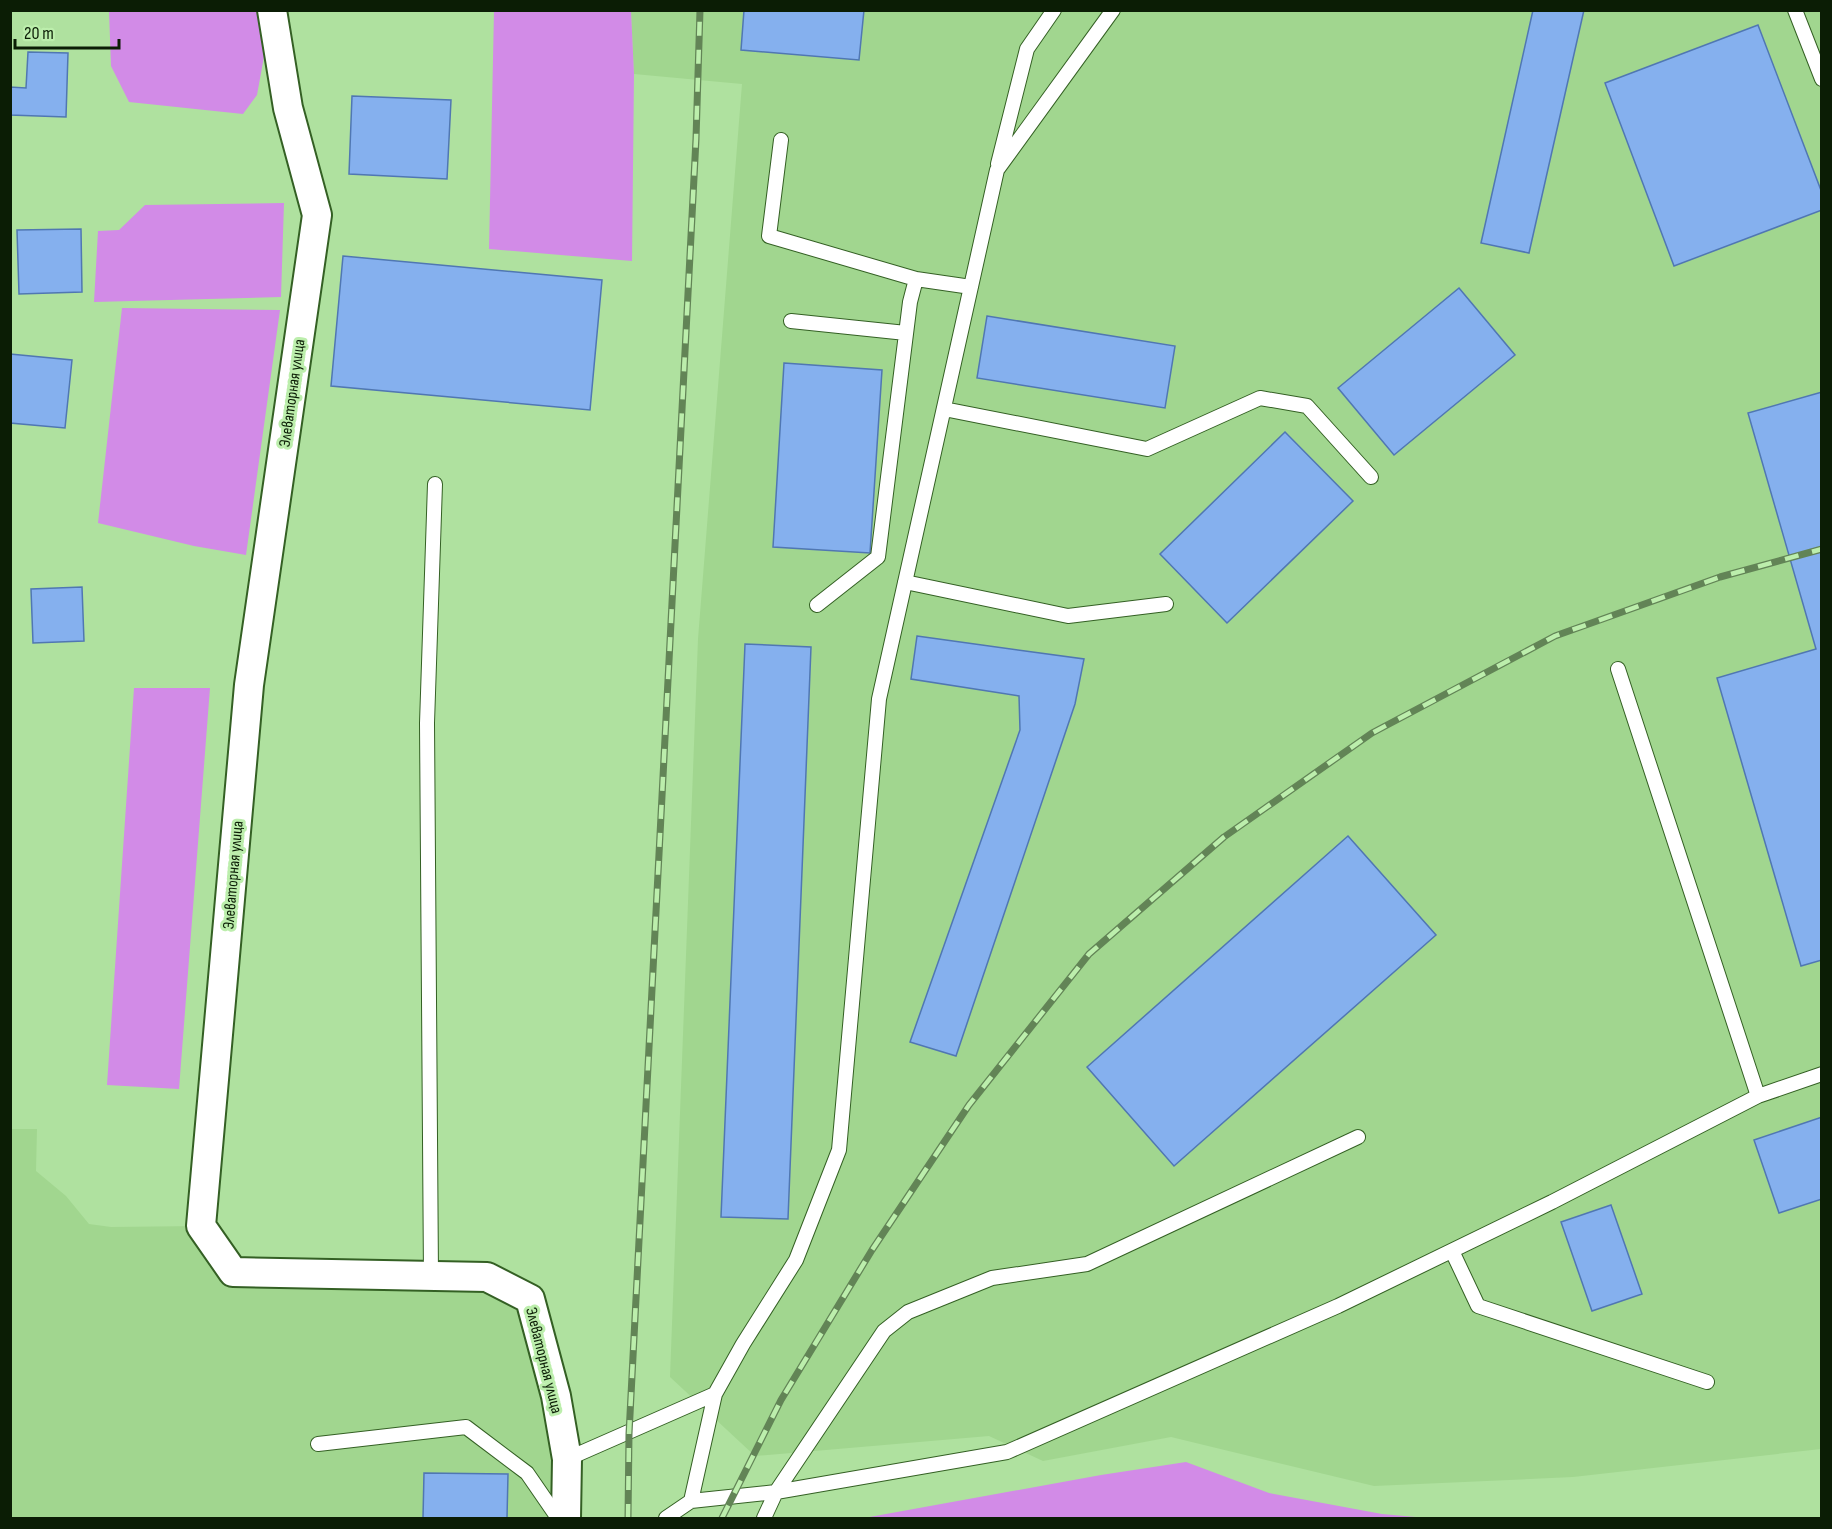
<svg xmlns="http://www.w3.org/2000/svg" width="1832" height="1529" font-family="'Sofia Sans Condensed',sans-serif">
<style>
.built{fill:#a1d68f}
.green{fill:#d28be7}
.building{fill:#85b0ee;stroke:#5077b2;stroke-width:1.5}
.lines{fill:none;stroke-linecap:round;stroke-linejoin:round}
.lane-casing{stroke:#346024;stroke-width:16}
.street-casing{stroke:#346024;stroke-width:32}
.lane{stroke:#fff;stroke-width:14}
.street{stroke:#fff;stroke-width:28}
.rail-casing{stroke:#628456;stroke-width:7}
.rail{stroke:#bceeac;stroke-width:4.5;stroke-dasharray:14;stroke-linecap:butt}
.labels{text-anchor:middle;stroke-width:6;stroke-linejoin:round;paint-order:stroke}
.street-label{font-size:16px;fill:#0b1d05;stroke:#bceeac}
</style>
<rect width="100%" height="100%" fill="#afe19f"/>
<path class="built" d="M 631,11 L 1821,11 L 1821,1449 L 1573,1477 L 1374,1486 L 1171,1437 L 1043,1461 L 989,1436 L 755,1456 L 670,1377 L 698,639 L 742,84 L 634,74 Z
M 11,1129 L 37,1129 L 36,1171 L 66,1196 L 89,1224 L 111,1227 L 201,1226 L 233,1272 L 431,1276 L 530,1299 L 566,1518 L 11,1518 Z"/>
<path class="green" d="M 109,11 L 257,11 L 265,51 L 257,95 L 243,114 L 129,102 L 111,66 Z
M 494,11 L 631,11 L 634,74 L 632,261 L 489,249 Z
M 284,203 L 281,297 L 94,302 L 98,231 L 119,230 L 145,205 Z
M 122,308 L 280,310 L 246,555 L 194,546 L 98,523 Z
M 134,688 L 210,688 L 179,1089 L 107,1085 Z
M 1186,1462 L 1269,1493 L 1382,1514 L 1427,1518 L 864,1518 L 1101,1475 Z"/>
<path class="building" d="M 744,10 L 864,10 L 859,60 L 741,50 Z
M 1533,10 L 1584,10 L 1529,253 L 1481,243 Z
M 1758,25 L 1822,193 L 1822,210 L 1674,266 L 1605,83 Z
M 28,52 L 68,53 L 66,117 L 10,115 L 10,87 L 26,88 Z
M 352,96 L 451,100 L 447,179 L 349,174 Z
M 81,229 L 82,292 L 19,294 L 17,230 Z
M 343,256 L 602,280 L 590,410 L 331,386 Z
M 1459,288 L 1515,355 L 1394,455 L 1338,388 Z
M 987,316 L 1175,346 L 1165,408 L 977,378 Z
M 10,354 L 72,360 L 65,428 L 10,423 Z
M 784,363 L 882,370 L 870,553 L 773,547 Z
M 1822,392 L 1822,960 L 1801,966 L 1717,678 L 1816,649 L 1748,413 Z
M 1285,432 L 1353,501 L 1227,623 L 1160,554 Z
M 82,587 L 84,641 L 33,643 L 31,589 Z
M 917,636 L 1084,659 L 1075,704 L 956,1056 L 910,1042 L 1020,730 L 1019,696 L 911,679 Z
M 745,644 L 811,647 L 788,1219 L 721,1217 Z
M 1348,836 L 1436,935 L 1174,1166 L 1087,1067 Z
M 1822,1117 L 1822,1199 L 1779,1213 L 1754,1140 Z
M 1611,1205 L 1642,1294 L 1592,1311 L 1561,1222 Z
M 424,1473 L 508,1474 L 507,1518 L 423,1518 Z"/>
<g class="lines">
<defs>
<path id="lane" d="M 1795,10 L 1822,79
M 781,140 L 769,236 L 916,279
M 998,164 L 1027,49 L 1054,10
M 791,321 L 906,333
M 944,409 L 1147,449 L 1260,398 L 1307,406 L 1371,477
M 905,582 L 1068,616 L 1166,604
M 817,605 L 878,557 L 910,302 L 916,279 L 971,287
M 1618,669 L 1758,1096
M 1452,1251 L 1478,1306 L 1707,1382
M 431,1276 L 427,723 L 435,484
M 318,1444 L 466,1427 L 527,1473 L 558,1518
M 567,1459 L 715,1394 L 743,1344 L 796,1260 L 839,1150 L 879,699 L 997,170 L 1113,10
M 691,1501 L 715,1394
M 666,1518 L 691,1501 L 776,1492 L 884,1331 L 908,1312 L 992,1278 L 1087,1264 L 1358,1137
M 764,1518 L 776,1492 L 1007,1452 L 1338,1306 L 1552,1202 L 1758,1096 L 1822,1074"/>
<path id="street" d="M 272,10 L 288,108 L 317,215 L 249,685 L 201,1226 L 233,1272 L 487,1277 L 530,1299 L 556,1396 L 567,1459 L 566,1518"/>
</defs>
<use href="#lane" class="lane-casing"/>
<use href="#street" class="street-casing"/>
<use href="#lane" class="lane"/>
<use href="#street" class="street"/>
<defs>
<path id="rail" d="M 628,1518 L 629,1434 L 696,139 L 700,10
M 722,1518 L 781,1400 L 872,1250 L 969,1105 L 1089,954 L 1224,837 L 1372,733 L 1555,636 L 1720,577 L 1822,549"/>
</defs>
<use href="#rail" class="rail-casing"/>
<use href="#rail" class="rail"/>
</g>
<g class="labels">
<g class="street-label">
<text transform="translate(291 393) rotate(-82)" y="6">Элеваторная улица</text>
<text transform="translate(232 875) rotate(-85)" y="6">Элеваторная улица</text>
<text transform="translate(545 1360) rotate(76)" y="6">Элеваторная улица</text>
</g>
</g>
<rect width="1832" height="1529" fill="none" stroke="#0b1d05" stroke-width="24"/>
<path d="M15 39v9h104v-9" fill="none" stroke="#0b1d05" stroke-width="3"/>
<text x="24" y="39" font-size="18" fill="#0b1d05" stroke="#bceeac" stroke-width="4.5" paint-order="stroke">20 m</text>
</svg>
